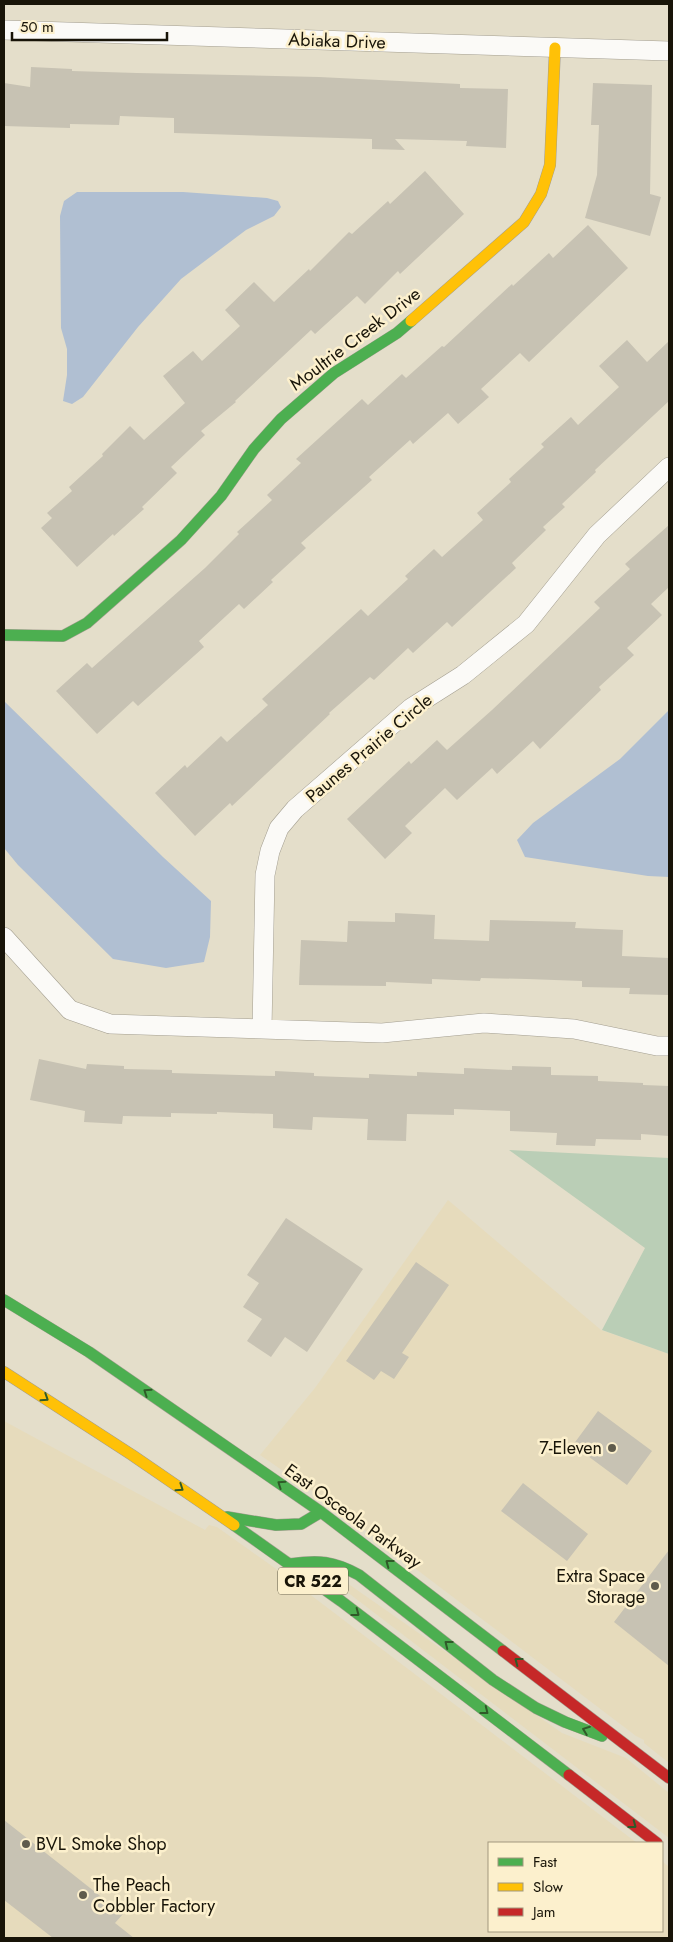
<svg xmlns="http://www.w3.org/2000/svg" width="673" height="1942" font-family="Jost,sans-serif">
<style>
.built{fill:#e6dbbc}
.forest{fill:#baceb6}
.water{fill:#b0bfd2}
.building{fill:#c7c2b3}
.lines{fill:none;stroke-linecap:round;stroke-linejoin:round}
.street-casing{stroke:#a39e90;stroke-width:20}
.fast-casing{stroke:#a39e90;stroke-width:12}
.slow-casing{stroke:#a39e90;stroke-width:12}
.jam-casing{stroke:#a39e90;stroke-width:12}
.street{stroke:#fbfaf7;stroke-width:19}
.fast{stroke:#4caf50;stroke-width:11}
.slow{stroke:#ffc107;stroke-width:11}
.jam{stroke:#c62828;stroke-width:11}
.oneway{stroke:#2f5a28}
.poi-dot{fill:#5f5b4c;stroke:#fcf0cd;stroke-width:2}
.labels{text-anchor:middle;stroke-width:5;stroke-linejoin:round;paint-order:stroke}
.shield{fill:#fcf0cd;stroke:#5c5643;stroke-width:1}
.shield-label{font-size:16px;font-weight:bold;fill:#181408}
.street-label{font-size:18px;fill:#181408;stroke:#fcf0cd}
.poi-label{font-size:18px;fill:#181408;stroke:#fcf0cd;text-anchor:end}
</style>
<rect width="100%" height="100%" fill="#e4deca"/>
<path class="built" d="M 448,1200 L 601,1330 L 669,1354 L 669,1763 L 644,1743 L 644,1740 L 636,1736 L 329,1503 L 325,1495 L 321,1497 L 260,1455 L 315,1388 Z
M 4,1421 L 205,1530 L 209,1525 L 217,1527 L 279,1571 L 280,1577 L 287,1577 L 637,1843 L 489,1843 L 489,1931 L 662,1931 L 662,1861 L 669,1867 L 669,1938 L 4,1938 Z
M 321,1572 L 337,1576 L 562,1733 L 626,1758 L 669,1793 L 669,1838 Z"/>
<path class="forest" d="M 509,1150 L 669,1158 L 669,1354 L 602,1330 L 645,1248 Z"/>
<path class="water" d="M 77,192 L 183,192 L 267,198 L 278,201 L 281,207 L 274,216 L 246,230 L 181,279 L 138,327 L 83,397 L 72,404 L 63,401 L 67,375 L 67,349 L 61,328 L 60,216 L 64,201 Z
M 4,701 L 163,857 L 211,901 L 210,937 L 204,962 L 166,968 L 113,959 L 18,865 L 4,848 Z
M 669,710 L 669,877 L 648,876 L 525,857 L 517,840 L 533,823 L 620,759 Z"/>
<path class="building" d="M 31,67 L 72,69 L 72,71 L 137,73 L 319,77 L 460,84 L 460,88 L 508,89 L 506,148 L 466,146 L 467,141 L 395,139 L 405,150 L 372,149 L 372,139 L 174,133 L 174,118 L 120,116 L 119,125 L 70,124 L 70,128 L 4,126 L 4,83 L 30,87 Z
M 593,83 L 652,85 L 650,194 L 661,197 L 650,236 L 585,218 L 597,175 L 599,125 L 591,125 Z
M 425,171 L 464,214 L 400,274 L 398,271 L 365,304 L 357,296 L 315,334 L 311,330 L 235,401 L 236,402 L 201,431 L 205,435 L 171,467 L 177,473 L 142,507 L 144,509 L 114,536 L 113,534 L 77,567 L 41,528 L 52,518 L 47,513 L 72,491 L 69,487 L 103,456 L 102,454 L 130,426 L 144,440 L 185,403 L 163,376 L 193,351 L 202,361 L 240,326 L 225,310 L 254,282 L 274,302 L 309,269 L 310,271 L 349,232 L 352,234 L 388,201 L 390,204 Z
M 588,225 L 628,268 L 529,362 L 520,353 L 481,389 L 489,397 L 458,424 L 448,413 L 413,444 L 410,440 L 369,477 L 372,480 L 301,543 L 306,548 L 271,580 L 273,582 L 244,609 L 239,604 L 199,641 L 204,647 L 138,706 L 133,701 L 97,734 L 56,691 L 87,663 L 92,668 L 205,568 L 239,534 L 237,532 L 272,500 L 267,495 L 301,463 L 296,459 L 362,399 L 368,405 L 402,374 L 406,378 L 442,346 L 444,347 L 512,284 L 513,286 L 549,253 L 553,258 Z
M 627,340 L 647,362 L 669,341 L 669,401 L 595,470 L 596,472 L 562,504 L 565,507 L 543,527 L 546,530 L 512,563 L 516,568 L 452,627 L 447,622 L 413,653 L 408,648 L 374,680 L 370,677 L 329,713 L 330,714 L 232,806 L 230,803 L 195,836 L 155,793 L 185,765 L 187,768 L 221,736 L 227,742 L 268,705 L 262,699 L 361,609 L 368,616 L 408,579 L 405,576 L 434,549 L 442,557 L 483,520 L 477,513 L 511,482 L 509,479 L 544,447 L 541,444 L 571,417 L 578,425 L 619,387 L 599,366 Z
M 669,525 L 669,587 L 651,604 L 662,615 L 627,648 L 634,655 L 599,687 L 601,690 L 540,749 L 533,741 L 497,774 L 492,768 L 457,800 L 445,788 L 405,826 L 412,833 L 385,859 L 347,819 L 409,761 L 411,764 L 437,740 L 447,750 L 492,710 L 600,608 L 594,602 L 630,569 L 625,564 Z
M 395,913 L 435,915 L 434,939 L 489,941 L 490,920 L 576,922 L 575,928 L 623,930 L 622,956 L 669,958 L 669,995 L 629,994 L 630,988 L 582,987 L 582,981 L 527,979 L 481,978 L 480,981 L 432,979 L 432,984 L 386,982 L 386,986 L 299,985 L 301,940 L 347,942 L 348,921 L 395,922 Z
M 39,1059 L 86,1069 L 87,1064 L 124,1066 L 124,1069 L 172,1070 L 172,1073 L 275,1076 L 275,1071 L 314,1073 L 314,1076 L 369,1078 L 369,1074 L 417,1076 L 417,1072 L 464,1074 L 464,1068 L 512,1070 L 512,1066 L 551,1067 L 551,1075 L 598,1076 L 598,1081 L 643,1083 L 643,1085 L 669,1086 L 669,1136 L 641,1134 L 641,1140 L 596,1139 L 595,1146 L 556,1145 L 557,1133 L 510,1131 L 510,1111 L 454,1109 L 454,1115 L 407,1114 L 406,1141 L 367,1140 L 368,1119 L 313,1117 L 312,1130 L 273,1128 L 273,1114 L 217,1112 L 217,1114 L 171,1113 L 171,1117 L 123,1116 L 122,1124 L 84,1122 L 85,1111 L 30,1100 Z
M 286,1218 L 363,1269 L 307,1352 L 285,1337 L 271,1357 L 247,1341 L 262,1319 L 243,1307 L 259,1283 L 247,1275 Z
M 416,1262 L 449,1285 L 402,1353 L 409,1357 L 394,1379 L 381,1371 L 374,1380 L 346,1361 Z
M 598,1411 L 652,1451 L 627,1485 L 573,1445 Z
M 523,1483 L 588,1534 L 567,1561 L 501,1511 Z
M 669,1550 L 669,1666 L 614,1622 Z
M 4,1820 L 123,1914 L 115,1923 L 134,1938 L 53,1938 L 4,1900 Z"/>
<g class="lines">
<defs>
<path id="street" d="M 4,30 L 669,51
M 4,937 L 70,1010 L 110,1024 L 382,1033 L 484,1023 L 574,1029 L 657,1046 L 669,1046
M 262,1029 L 265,875 L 270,851 L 279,828 L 295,809 L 411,708 L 463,675 L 526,624 L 597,535 L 669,467"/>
<path id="fast" d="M 4,635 L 63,636 L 87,623 L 181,540 L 221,496 L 254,449 L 281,419 L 334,373 L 397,333 L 411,321
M 4,1300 L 89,1352 L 321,1512 L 503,1651
M 227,1517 L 276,1525 L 301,1524 L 321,1512
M 234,1525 L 341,1601 L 569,1775
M 290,1564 C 319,1560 333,1561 359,1575 L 493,1680 L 536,1708 L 565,1722 L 602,1736"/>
<path id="slow" d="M 411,321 L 524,222 L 541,194 L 550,165 L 555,48
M 4,1372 L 132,1455 L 234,1525"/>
<path id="jam" d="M 503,1651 L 669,1778
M 569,1775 L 657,1843"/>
</defs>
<use href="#street" class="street-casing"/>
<use href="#fast" class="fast-casing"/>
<use href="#slow" class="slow-casing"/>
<use href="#jam" class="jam-casing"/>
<use href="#street" class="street"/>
<use href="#fast" class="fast"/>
<use href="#slow" class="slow"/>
<use href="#jam" class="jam"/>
</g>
<defs><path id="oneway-chevron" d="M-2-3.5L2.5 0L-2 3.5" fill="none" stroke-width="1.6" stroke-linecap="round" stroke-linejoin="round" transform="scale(1.25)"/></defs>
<g class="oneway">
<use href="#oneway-chevron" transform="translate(147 1392) rotate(-146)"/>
<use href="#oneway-chevron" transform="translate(45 1398) rotate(33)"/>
<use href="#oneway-chevron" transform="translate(281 1484) rotate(-146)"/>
<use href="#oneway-chevron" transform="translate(180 1488) rotate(34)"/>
<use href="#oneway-chevron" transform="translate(389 1563) rotate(-143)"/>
<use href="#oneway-chevron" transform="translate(356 1613) rotate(37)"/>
<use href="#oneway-chevron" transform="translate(448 1644) rotate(-142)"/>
<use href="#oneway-chevron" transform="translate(518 1661) rotate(-143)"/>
<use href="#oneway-chevron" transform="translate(485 1711) rotate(38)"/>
<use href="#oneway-chevron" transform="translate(586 1730) rotate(-159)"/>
<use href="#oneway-chevron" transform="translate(633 1825) rotate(37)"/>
</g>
<g class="poi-dot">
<circle cx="612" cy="1448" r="5"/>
<circle cx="655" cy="1586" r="5"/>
<circle cx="26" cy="1844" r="5"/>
<circle cx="83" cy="1895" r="5"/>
</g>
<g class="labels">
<rect class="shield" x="278" y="1567.5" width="70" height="27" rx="4"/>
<g class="shield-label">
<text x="313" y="1587">CR 522</text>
</g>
<g class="street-label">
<text transform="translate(337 41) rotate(2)" y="6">Abiaka Drive</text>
<text transform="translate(355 339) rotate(-37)" y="6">Moultrie Creek Drive</text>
<text transform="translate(369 748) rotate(-40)" y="6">Paunes Prairie Circle</text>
<text transform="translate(353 1516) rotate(36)" y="6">East Osceola Parkway</text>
</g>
<g class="poi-label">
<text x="602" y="1454">7-Eleven</text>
<text x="645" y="1582">Extra Space<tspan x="645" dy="21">Storage</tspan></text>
<text x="36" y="1850" text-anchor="start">BVL Smoke Shop</text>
<text x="93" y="1891" text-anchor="start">The Peach<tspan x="93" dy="21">Cobbler Factory</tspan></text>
</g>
</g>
<rect width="673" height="1942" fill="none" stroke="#181408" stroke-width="10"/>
<rect x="488" y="1842" width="175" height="90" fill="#fcf0cd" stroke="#a1987e"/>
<rect x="498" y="1858" width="25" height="8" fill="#4caf50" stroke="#a1987e"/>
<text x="533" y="1867" font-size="15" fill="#181408">Fast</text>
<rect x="498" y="1883" width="25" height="8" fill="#ffc107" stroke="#a1987e"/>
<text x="533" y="1892" font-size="15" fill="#181408">Slow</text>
<rect x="498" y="1908" width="25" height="8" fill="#c62828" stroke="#a1987e"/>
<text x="533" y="1917" font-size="15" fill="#181408">Jam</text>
<path d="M12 32v8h155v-8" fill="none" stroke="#181408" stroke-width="2.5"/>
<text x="20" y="32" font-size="15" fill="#181408" stroke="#fcf0cd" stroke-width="4" paint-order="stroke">50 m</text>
</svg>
